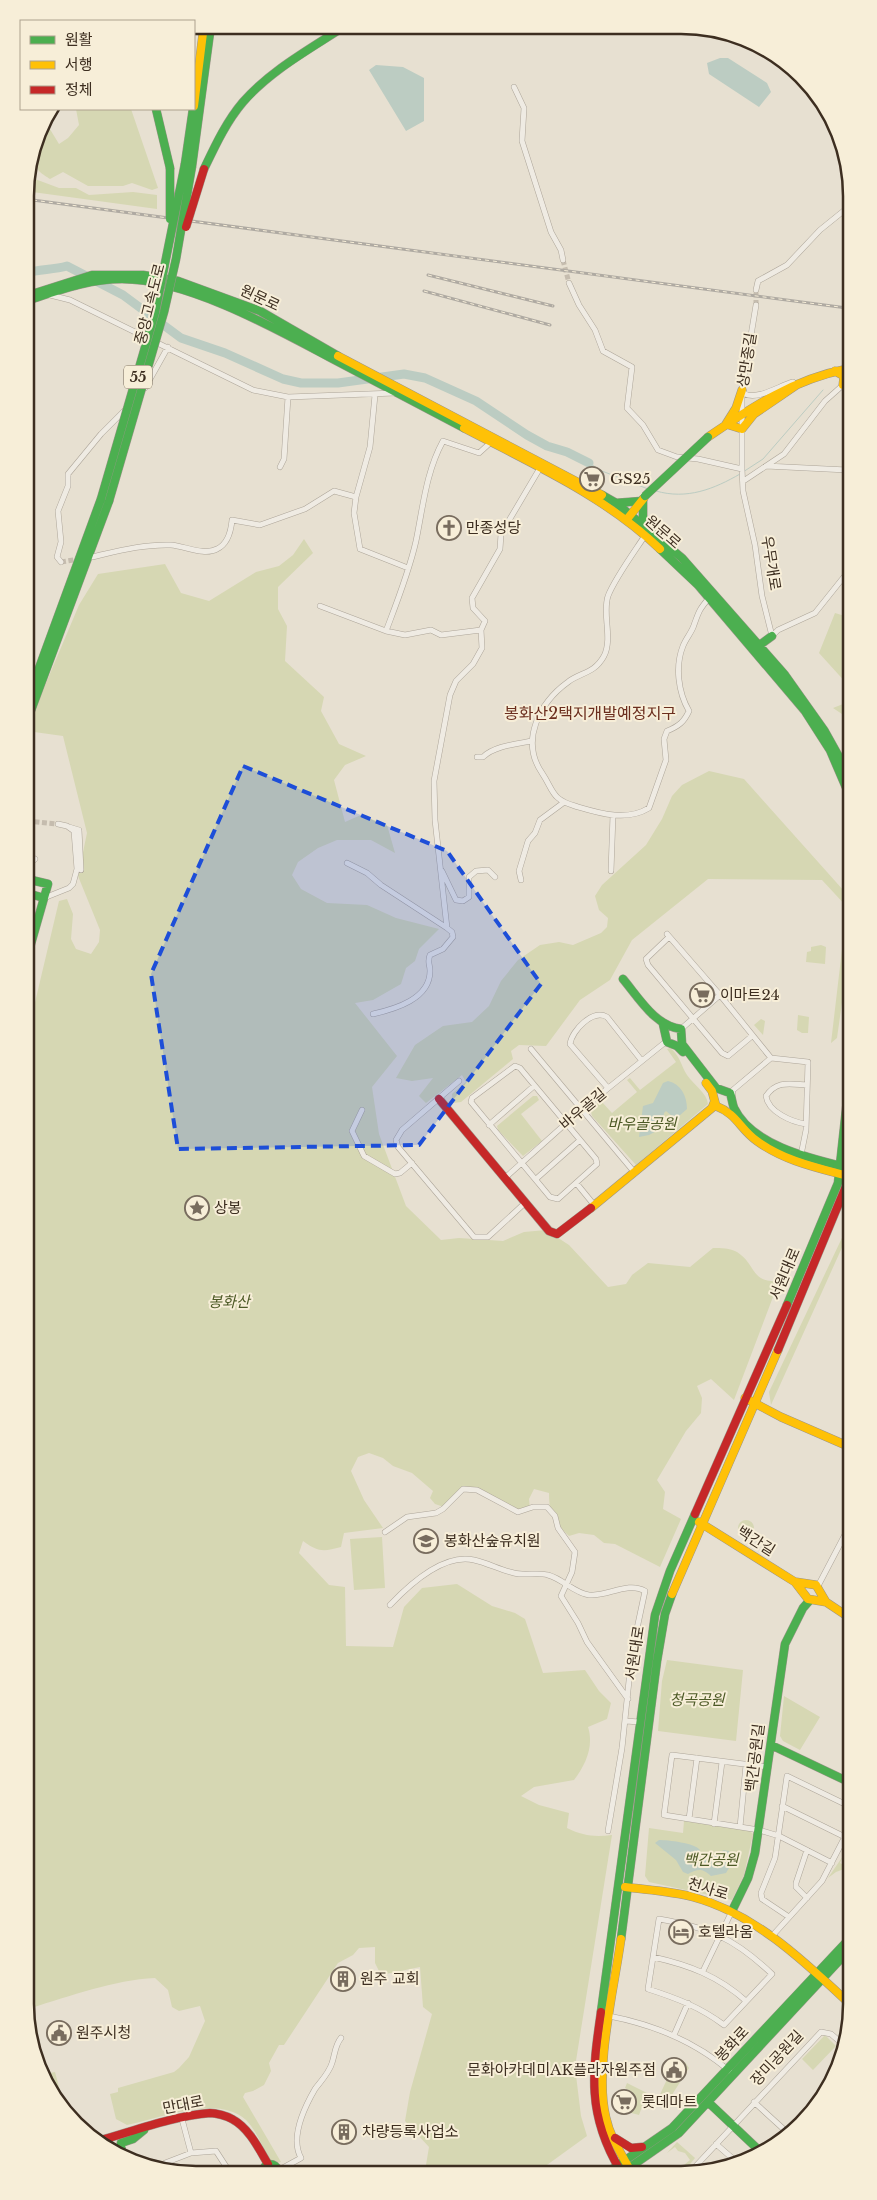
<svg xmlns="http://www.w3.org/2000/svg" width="877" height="2200" font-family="'Libre Baskerville','Noto Sans KR',serif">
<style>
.green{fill:#d6d7b3}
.water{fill:#bcccc2}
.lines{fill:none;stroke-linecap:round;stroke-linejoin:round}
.stream{stroke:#bcccc2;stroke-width:1}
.river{stroke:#bcccc2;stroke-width:9}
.street-tunnel{stroke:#c5bcae;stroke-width:5;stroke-dasharray:5 2.5;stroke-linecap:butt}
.street-casing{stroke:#ada599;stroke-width:6}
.fast-casing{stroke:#9c958a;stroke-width:9}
.slow-casing{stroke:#9c958a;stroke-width:9}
.jam-casing{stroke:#9c958a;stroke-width:9}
.street{stroke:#efebe3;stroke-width:5}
.fast{stroke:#4caf50;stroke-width:8}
.slow{stroke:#ffc107;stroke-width:8}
.jam{stroke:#c62828;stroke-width:8}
.rail-casing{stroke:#afaaa2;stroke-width:3}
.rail{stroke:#f7eed8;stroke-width:1;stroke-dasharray:4;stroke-linecap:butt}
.fast-bridge-casing{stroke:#9c958a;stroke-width:9;stroke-linecap:butt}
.jam-bridge-casing{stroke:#9c958a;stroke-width:9;stroke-linecap:butt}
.fast-bridge{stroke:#4caf50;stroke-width:8}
.jam-bridge{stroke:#c62828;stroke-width:8}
.marked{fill:#1d4ed8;fill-opacity:0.2;stroke:#1d4ed8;stroke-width:4;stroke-dasharray:10 6;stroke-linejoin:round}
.labels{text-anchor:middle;stroke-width:4;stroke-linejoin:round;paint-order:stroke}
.shield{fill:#f7eed8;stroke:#756857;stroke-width:1}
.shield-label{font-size:14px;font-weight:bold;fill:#3d2e20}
.street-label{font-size:15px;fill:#3d2e20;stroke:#f7eed8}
.poi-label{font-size:15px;fill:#3d2e20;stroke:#f7eed8;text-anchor:start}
.park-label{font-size:15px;font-style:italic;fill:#4d5a26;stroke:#f7eed8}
.neighbourhood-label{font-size:16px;fill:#6b2e1e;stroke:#f7eed8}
.rim{fill:none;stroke:#3d2e20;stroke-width:2.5}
</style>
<rect width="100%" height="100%" fill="#e7e0d1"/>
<path class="green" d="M 76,109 L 131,109 L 158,188 L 152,190 L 132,183 L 123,186 L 88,186 L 63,172 L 50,179 C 47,177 42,174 40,172 C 33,165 36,144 38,135 L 43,135 L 41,127 L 45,121 L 59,144 L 68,138 L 79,125 Z
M 28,173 L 35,179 L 59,188 L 76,188 L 89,195 L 133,192 L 157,195 L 157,209 L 25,191 Z
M 304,539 L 313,553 L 278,587 L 278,609 L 287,626 L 285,661 L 324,697 L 321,711 L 339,744 L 366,756 L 345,765 L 334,780 L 345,822 L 361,815 L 387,825 L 395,853 L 371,840 L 337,840 L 318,848 L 298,862 L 292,875 L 301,889 L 327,903 L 367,905 L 396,918 L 439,929 L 419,949 L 415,961 L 406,968 L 401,984 L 373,1000 L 355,1003 L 397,1056 L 372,1087 L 379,1134 L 406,1206 L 441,1240 L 459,1238 L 503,1241 L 524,1232 L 546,1230 L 569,1245 L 608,1287 L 626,1284 L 632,1275 L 648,1263 L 690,1267 L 713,1248 C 721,1248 730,1248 737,1252 C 757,1265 750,1283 779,1281 L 734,1400 L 711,1379 L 697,1386 L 702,1398 L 701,1413 L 686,1431 L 657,1480 L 665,1492 L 663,1509 L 681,1519 L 660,1567 L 615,1544 L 604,1543 L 594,1535 L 579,1533 L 569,1536 C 553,1521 549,1514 549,1493 L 534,1489 L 529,1499 L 530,1509 L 517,1510 L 487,1494 L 465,1488 L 444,1507 L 435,1504 L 430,1498 L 433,1491 L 412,1473 L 393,1466 L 383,1458 L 369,1453 L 358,1457 L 351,1471 L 364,1500 L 383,1528 L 344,1533 L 341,1547 C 323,1552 318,1552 303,1541 L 299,1553 L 329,1585 L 345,1587 L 346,1646 L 393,1647 L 404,1607 L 422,1588 L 457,1584 L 492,1606 L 515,1613 L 525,1619 L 543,1673 L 585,1670 L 599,1691 L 611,1703 L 607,1719 L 588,1727 C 594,1746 586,1764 574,1780 L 534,1787 L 521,1796 L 539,1805 L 569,1813 L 567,1828 C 583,1836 595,1837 612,1835 L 575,2067 L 581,2116 L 587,2136 L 540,2170 L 425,2171 L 429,2147 L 405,2121 L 410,2092 L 432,2014 L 423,2007 L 420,1967 L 381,1975 L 375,1963 L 375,1947 L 359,1948 L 353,1955 L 338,1963 L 284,2045 L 279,2045 L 269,2063 L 271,2071 L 264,2085 L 253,2091 L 245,2093 L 243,2097 L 281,2162 L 272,2164 C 264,2151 257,2131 246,2120 C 218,2094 161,2118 127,2125 L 116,2119 L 110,2094 L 118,2092 L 118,2088 L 174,2072 L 179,2068 L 189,2057 L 205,2021 L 200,2006 L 179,2011 L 172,2007 L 168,1990 L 155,1978 C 114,1980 70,1996 31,2008 L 28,1032 L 59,901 L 67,899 L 73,914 L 71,939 L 76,949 L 91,954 L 99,942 L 100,930 L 78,876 L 87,833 L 63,736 L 27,731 L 27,728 L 79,605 L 98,574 L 165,564 L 181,593 L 209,601 L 256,572 L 279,566 L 293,555 Z
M 835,613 L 848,617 L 848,685 L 819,653 Z
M 848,702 L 848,718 L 833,708 Z
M 709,771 L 744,779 L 844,891 L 848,899 L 849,953 L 837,1038 L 831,1043 L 847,907 L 822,880 L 708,879 L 632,940 L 610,980 L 580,1000 L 546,1046 L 519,1045 L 511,1051 L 513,1059 L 461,1102 L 453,1103 L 452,1094 L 466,1082 L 462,1075 L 426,1103 L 419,1096 L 433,1078 L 412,1081 L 396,1078 L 415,1045 L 443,1026 L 472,1022 L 489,1006 L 501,981 L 518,960 L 540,945 L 559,942 L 573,945 L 601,933 L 607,927 L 608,918 L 599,910 L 595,896 L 602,885 L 646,845 L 662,819 L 672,796 L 682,785 Z
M 821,945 L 826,947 L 825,964 L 806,962 L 807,952 L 811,951 L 811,947 Z
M 798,1015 L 809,1017 L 808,1033 L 802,1033 L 797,1030 Z
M 761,1019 L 765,1021 L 763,1035 L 754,1025 Z
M 670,1048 C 680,1055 681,1066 687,1075 C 694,1085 707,1093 708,1104 L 636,1165 L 592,1116 L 590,1108 L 601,1101 L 612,1113 L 637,1092 L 627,1080 L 630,1078 L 640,1090 L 676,1062 L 667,1049 Z
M 533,1096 L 537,1096 L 539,1100 L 521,1114 L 542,1141 L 523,1156 L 498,1130 L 497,1126 Z
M 849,1223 L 849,1232 L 771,1405 L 769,1392 Z
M738 1528a8 8 0 1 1 16 0a8 8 0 1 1-16 0Z
M 382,1537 L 385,1588 L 354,1590 L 350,1539 Z
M 667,1660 L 743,1670 L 736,1741 L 658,1731 L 662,1681 Z
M 784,1696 L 820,1717 L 800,1750 L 783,1741 L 780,1736 Z
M 684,1821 L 749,1830 L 753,1834 L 744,1875 L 732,1900 L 649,1882 L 645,1876 L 649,1828 L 683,1833 Z
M 843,1856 L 840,1863 L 851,1869 L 851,1873 L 844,1869 L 836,1872 L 828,1878 Z
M 825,2035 L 836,2046 L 813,2070 L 802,2059 Z
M 685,2062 L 689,2068 L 663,2109 L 662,2104 L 657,2101 L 674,2064 L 683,2067 Z
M 55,2072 L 64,2106 L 45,2074 Z
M 627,2083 L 647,2093 L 639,2115 L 624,2111 L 626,2105 L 622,2103 L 622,2101 L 627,2103 L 632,2092 L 625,2088 Z
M 677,2142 L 695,2158 L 686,2169 L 683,2169 L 686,2168 L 684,2165 L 690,2160 L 685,2153 L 678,2151 L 675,2147 L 667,2153 Z"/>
<path class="water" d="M 720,58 L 728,58 L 767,83 L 771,92 L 759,107 L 709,74 L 707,63 Z
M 376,65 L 403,67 L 424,78 L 424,121 L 406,131 L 369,70 Z
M 668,1081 C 681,1084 687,1096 687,1109 L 679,1116 L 672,1116 L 666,1111 L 664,1113 L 662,1128 L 649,1135 L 639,1137 L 643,1106 L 653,1103 L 663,1083 Z
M 659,1840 C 668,1840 695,1843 700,1850 L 700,1857 L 705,1860 L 724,1850 L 729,1851 L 732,1863 L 726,1873 L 711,1876 C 702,1868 698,1869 688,1874 L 683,1872 L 676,1860 L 655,1843 Z"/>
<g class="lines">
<path class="stream" d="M 589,463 L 602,471 L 648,489
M 743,472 L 763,459 L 823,390
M 656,491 C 687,500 714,489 740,474"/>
<path class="river" d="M 26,273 C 40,269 53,270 67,266 L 123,295 L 181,338 L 225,353 L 283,379 L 301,383 L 338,383 L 404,374 L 425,378 L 476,401 L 527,435 L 547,446 L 567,452 L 589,463"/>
<path class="street-tunnel" d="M 563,260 L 569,283
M 756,305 L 756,290
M 61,562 L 79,559
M 27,821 L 58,824"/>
<defs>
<path id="street" d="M 514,87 L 524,108 L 522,141 L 551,232 L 561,250 L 563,260
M 569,283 L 579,305 L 595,330 L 603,351 L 632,367 L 627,408 L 643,425 L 658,450 L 677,457 L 698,459 L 742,469
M 756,290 L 758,281 L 787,265 L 820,230 L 846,209
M 50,295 L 70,300 L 253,390 L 288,397 L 395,393
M 756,305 L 742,390 L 742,469 L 743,491 L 755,545 L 762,596 L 772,636 L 778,630 L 815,613 L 847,573
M 145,388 L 168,347
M 743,390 L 745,394 C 758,400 779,386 793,382
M 766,466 L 847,470
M 280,467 L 284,459 L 288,397
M 745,480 L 784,454 L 825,401 L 843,385
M 356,497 L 370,447 L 375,395
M 646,534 C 635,551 615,578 608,596 C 602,614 613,638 604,656 C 594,674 581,672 568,682 C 539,703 520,741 542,773 C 554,791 551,799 575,806 C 599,813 626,822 649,808 L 666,760 L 664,739 L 667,731 C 679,726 684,722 689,711 C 678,692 675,666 683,646 C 686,638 692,632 694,625 C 699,611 699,610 709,598
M 92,557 C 118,551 144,544 171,545 C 185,546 204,556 217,549 C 228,544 231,531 232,520 L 260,525 L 305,509 L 334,491 L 356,497 L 354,513 L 360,549 L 408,568
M 61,562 L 57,557 L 61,542 L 58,511 L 68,486 L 68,474 L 101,434 L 126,409
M 320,606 L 386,631 L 405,635 L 431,630 L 441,635 L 481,630
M 386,631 C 397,602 409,572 416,541 C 423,507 426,472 443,441 L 479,453 L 490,443
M 477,757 L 483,757 C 494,746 516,744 532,741
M 69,827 L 79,830 L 81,870
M 347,863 L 367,873 L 381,885 L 447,928 L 452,932 L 453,937 L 443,949 L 430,955 C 427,962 430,964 430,971 C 430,999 395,1009 373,1014
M 27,866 L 35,859
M 442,871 L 456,900 L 463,901 L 469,897 L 469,877 L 476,871 L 488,870 L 495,877
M 611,871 L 613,815
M 521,880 L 519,871 L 528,841 L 535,833 L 540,820 L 563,803
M 44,898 L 69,888 L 73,884 L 77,869 L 74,831 L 67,826 L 58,824
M 447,928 L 435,820 L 434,781 L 450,695 L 456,681 L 473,664 L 482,648 L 481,630 L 485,621 L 473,608 L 472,598 L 500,549 L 501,534 L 540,468
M 667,934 L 720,995 L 771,1058 L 808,1062 L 806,1130 L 801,1155
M 669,937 L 646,959 L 648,965 L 722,1053 L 728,1056 L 752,1036
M 681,1029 L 720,995
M 531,1049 L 635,1173
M 515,1066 L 520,1068 L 596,1159 L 597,1164 L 558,1199 L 550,1197 L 471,1102 L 472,1098 Z
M 459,1081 L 402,1130 L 396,1140 L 398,1147 L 474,1237 L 488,1237 L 526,1202
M 608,1088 L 570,1044 C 572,1030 593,1009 607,1017 L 642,1061
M 732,1096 L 733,1090 L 771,1058
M 362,1110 L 352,1131 L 364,1156 L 395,1174 L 400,1173 L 412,1163
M 806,1124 C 792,1122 768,1112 766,1096 C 777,1080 790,1084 807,1085
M 489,1125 L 534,1086
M 506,1177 L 581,1110 L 663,1044
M 536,1179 L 580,1140
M 577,1184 L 595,1206
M 385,1532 L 407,1517 L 436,1513 L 443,1509 L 463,1489 L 477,1490 L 518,1512 L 533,1507 L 547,1507 L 555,1516 L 558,1528 L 575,1552 L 572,1572 L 561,1596 L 578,1623 L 587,1642 L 628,1699
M 818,1586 L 850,1525
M 390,1605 C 409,1585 443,1553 474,1560 C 488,1563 500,1570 514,1573 C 525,1576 537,1572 548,1575 C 563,1579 574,1593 589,1595 C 607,1597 628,1581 645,1591 L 632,1652 L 622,1748 L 608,1831
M 626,1721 L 639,1722
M 768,1767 L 672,1755 L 664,1815 L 759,1830 L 779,1836 L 832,1863
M 782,1806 L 845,1837
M 689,1819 L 697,1758
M 714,1824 L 722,1762
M 740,1827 L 746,1765
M 807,1850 L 796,1883 L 796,1887 L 807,1898
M 789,1917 L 762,1899 L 761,1893 L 775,1858 L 787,1776 L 851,1807
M 659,1919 C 710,1928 734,1938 772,1974 L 724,2025 C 700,2007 676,1998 648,1989 Z
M 773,1935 L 822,1881 L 851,1825
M 653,1957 C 689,1965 718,1976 746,2001
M 703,1971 L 732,1911
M 609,2016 C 656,2025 697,2042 733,2074
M 674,2035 L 688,2003
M 754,2102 L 789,2134
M 182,2119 L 191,2153
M 791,2132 L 819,2102
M 716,2144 L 739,2164
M 693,2169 L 821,2032 L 831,2034 L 845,2046
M 279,2170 L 301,2158 C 290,2138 304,2108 315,2089 C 321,2081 329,2073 332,2063 C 335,2054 335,2045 341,2038
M 167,2172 L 165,2163 L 191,2153 L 216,2151 L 229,2171"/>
<path id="fast" d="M 156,109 L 170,168
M 185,164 L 193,109
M 192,166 L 211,25
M 204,169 C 215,146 226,122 243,102 C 271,70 310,49 345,26
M 26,296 L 92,275 L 143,275 L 178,281 L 260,311 L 338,356
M 26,301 C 57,291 88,279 122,279 C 186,279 273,327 329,357 C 374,381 419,404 464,428
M 602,495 L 616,503 L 682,558 L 785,675 L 824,730 L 848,773
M 643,499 L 643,517 L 649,527
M 616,503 L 642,501
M 660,549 L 698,585 L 805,711 L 830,750 L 848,792
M 757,647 L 772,636
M 27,701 L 101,499
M 27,721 L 109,501
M 27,879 L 48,884 L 28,954
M 27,893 L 44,898
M 623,979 C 639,998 655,1026 681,1029 L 682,1044 L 716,1088 L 730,1093 C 732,1098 732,1103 734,1108 C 752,1146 812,1159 849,1168
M 663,1024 L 667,1042 L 677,1046 L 683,1052
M 787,1305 L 838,1183 L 849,1083
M 771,1745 L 851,1783
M 732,1911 L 748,1878 L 755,1853 L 785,1644 L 803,1608 L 810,1600
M 621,1939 L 657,1661 L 665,1614 L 672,1594
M 601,2012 L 655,1615 L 670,1571 L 695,1514
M 708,2102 L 763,2154
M 122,2158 L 121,2143 L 133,2139 L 144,2130
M 611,2170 L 672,2128 L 851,1937
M 626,2170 L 679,2133 L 851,1948
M 262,2171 L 266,2165 C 272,2163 276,2165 279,2171"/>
<path id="slow" d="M 194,106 L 204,25
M 338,356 L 602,495
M 835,371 L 844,376 L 843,385
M 742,390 L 736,408 L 726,424 L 742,429 L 754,414 L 798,384
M 464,428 C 531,463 605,496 660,549
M 708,437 C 752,407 794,379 847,369
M 628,518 L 644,498
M 706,1083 L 712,1091 L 716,1106 C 737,1114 740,1129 757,1141 C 783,1160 814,1167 844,1175
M 591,1208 L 712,1108 L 714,1103
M 745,1398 L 781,1417 L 850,1447
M 699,1522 L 795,1582 L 808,1599 L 826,1602 L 850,1618
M 796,1582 L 816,1585 L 826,1602
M 672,1594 L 778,1350
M 625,1887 C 648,1890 671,1891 693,1897 C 756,1914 806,1963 852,2006
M 621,1939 C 614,1989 594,2071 606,2118 C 610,2137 621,2153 630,2170"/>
<path id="jam" d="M 439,1099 L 549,1231 L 557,1234 L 591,1208
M 778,1350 L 849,1179
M 695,1514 L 787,1305
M 601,2012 C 592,2073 587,2115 620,2170
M 615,2138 L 631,2148 L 642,2147
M 98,2141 C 134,2131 173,2116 210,2113 C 216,2113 227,2116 232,2119 C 249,2128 259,2149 268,2164"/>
</defs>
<use href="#street" class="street-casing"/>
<use href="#fast" class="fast-casing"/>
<use href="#slow" class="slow-casing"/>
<use href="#jam" class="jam-casing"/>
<use href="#street" class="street"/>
<use href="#fast" class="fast"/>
<use href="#slow" class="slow"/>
<use href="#jam" class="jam"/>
<defs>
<path id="rail" d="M 25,199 L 847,308
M 428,275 L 553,306
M 424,291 L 550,325"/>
</defs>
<use href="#rail" class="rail-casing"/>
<use href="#rail" class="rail"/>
<defs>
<path id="fast-bridge" d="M 170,168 L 170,219
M 645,496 L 708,437
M 101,499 L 155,313 L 185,164
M 109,501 L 164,312 L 176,259 L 192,166"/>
<path id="jam-bridge" d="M 186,227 L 204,169"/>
</defs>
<use href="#fast-bridge" class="fast-bridge-casing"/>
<use href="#jam-bridge" class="jam-bridge-casing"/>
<use href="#fast-bridge" class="fast-bridge"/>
<use href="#jam-bridge" class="jam-bridge"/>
</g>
<path class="marked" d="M 243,766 L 447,851 L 541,984 L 419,1145 L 178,1149 L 151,974 Z"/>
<defs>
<symbol id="supermarket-ring" viewBox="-11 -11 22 22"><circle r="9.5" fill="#f7eed8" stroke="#786c5e" stroke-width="1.5"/><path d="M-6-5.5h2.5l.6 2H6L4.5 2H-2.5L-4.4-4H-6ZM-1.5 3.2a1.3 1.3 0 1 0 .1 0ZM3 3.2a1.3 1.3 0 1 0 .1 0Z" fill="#786c5e"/></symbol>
<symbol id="church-ring" viewBox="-11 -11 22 22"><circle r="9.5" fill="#f7eed8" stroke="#786c5e" stroke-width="1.5"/><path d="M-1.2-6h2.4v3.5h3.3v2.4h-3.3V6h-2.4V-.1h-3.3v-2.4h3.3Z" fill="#786c5e"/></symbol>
<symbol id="sight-ring" viewBox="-11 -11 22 22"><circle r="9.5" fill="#f7eed8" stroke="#786c5e" stroke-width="1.5"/><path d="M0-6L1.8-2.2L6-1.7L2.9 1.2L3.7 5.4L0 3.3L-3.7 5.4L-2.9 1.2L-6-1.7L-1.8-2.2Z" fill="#786c5e"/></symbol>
<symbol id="school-ring" viewBox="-11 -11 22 22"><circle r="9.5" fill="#f7eed8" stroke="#786c5e" stroke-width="1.5"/><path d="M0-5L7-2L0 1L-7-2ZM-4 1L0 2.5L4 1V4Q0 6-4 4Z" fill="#786c5e"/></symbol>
<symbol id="hotel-ring" viewBox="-11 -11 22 22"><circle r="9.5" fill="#f7eed8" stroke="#786c5e" stroke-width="1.5"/><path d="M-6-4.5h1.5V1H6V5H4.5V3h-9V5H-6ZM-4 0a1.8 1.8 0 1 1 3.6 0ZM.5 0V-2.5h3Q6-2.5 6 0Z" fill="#786c5e"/></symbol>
<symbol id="building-ring" viewBox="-11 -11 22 22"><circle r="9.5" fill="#f7eed8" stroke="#786c5e" stroke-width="1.5"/><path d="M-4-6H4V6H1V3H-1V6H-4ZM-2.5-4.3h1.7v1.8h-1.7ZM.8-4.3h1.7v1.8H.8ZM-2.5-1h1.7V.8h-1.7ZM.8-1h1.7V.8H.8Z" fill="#786c5e"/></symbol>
<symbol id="civic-ring" viewBox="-11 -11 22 22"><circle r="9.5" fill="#f7eed8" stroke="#786c5e" stroke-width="1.5"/><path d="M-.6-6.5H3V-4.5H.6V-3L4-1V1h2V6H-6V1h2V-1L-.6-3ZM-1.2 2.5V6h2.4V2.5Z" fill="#786c5e"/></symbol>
</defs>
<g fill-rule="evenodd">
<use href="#supermarket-ring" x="578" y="465" width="28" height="28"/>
<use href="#church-ring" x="435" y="514" width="28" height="28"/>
<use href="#supermarket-ring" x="688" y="981" width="28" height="28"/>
<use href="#sight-ring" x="183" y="1194" width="28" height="28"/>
<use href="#school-ring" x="412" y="1527" width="28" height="28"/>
<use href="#hotel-ring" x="667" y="1918" width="28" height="28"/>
<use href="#building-ring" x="329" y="1965" width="28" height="28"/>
<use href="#civic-ring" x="45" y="2019" width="28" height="28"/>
<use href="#civic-ring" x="660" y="2056" width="28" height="28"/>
<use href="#supermarket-ring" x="610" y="2088" width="28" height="28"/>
<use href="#building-ring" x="330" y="2118" width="28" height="28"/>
</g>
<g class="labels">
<rect class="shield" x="124" y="365.5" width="28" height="23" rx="4"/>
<g class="shield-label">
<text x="138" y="382">55</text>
</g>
<g class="street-label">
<text transform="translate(260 298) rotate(25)" y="5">원문로</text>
<text transform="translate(150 304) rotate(-76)" y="5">중앙고속도로</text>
<text transform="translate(747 360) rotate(-81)" y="5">상만종길</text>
<text transform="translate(663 532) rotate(41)" y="5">원문로</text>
<text transform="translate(771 563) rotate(81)" y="5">우무개로</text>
<text transform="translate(583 1109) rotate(-40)" y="5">바우골길</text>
<text transform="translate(785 1274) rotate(-67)" y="5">서원대로</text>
<text transform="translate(756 1541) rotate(32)" y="5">백간길</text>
<text transform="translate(635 1653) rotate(-81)" y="5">서원대로</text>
<text transform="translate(755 1758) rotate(-83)" y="5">백간공원길</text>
<text transform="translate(708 1889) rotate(17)" y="5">천사로</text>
<text transform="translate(732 2044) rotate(-47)" y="5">봉화로</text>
<text transform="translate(777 2058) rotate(-47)" y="5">장미공원길</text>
<text transform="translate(183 2105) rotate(-11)" y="5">만대로</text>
</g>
<g class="poi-label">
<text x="610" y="484">GS25</text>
<text x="466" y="533">만종성당</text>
<text x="720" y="1000">이마트24</text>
<text x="214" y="1213">상봉</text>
<text x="444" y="1546">봉화산숲유치원</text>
<text x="698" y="1937">호텔라움</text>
<text x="360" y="1984">원주 교회</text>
<text x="76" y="2038">원주시청</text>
<text x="656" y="2075" text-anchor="end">문화아카데미AK플라자원주점</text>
<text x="642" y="2107">롯데마트</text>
<text x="362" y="2137">차량등록사업소</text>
</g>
<g class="park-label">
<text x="642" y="1129">바우골공원</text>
<text x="229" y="1307">봉화산</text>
<text x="697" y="1705">청곡공원</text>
<text x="711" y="1865">백간공원</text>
</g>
<g class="neighbourhood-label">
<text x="590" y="719">봉화산2택지개발예정지구</text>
</g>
</g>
<path d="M0 0H877V2200H0ZM196 34H681A162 162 0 0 1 843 196V2004A162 162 0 0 1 681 2166H196A162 162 0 0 1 34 2004V196A162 162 0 0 1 196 34Z" fill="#f7eed8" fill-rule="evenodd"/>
<path class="rim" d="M196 34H681A162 162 0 0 1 843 196V2004A162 162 0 0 1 681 2166H196A162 162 0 0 1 34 2004V196A162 162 0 0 1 196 34Z"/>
<rect x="20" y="20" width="175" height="90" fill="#f7eed8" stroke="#ada18e"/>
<rect x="30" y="36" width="25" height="8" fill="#4caf50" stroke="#ada18e"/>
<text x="65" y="45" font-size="15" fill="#3d2e20">원활</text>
<rect x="30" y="61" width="25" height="8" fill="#ffc107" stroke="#ada18e"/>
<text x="65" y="70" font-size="15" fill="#3d2e20">서행</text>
<rect x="30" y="86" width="25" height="8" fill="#c62828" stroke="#ada18e"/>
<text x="65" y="95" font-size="15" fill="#3d2e20">정체</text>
</svg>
